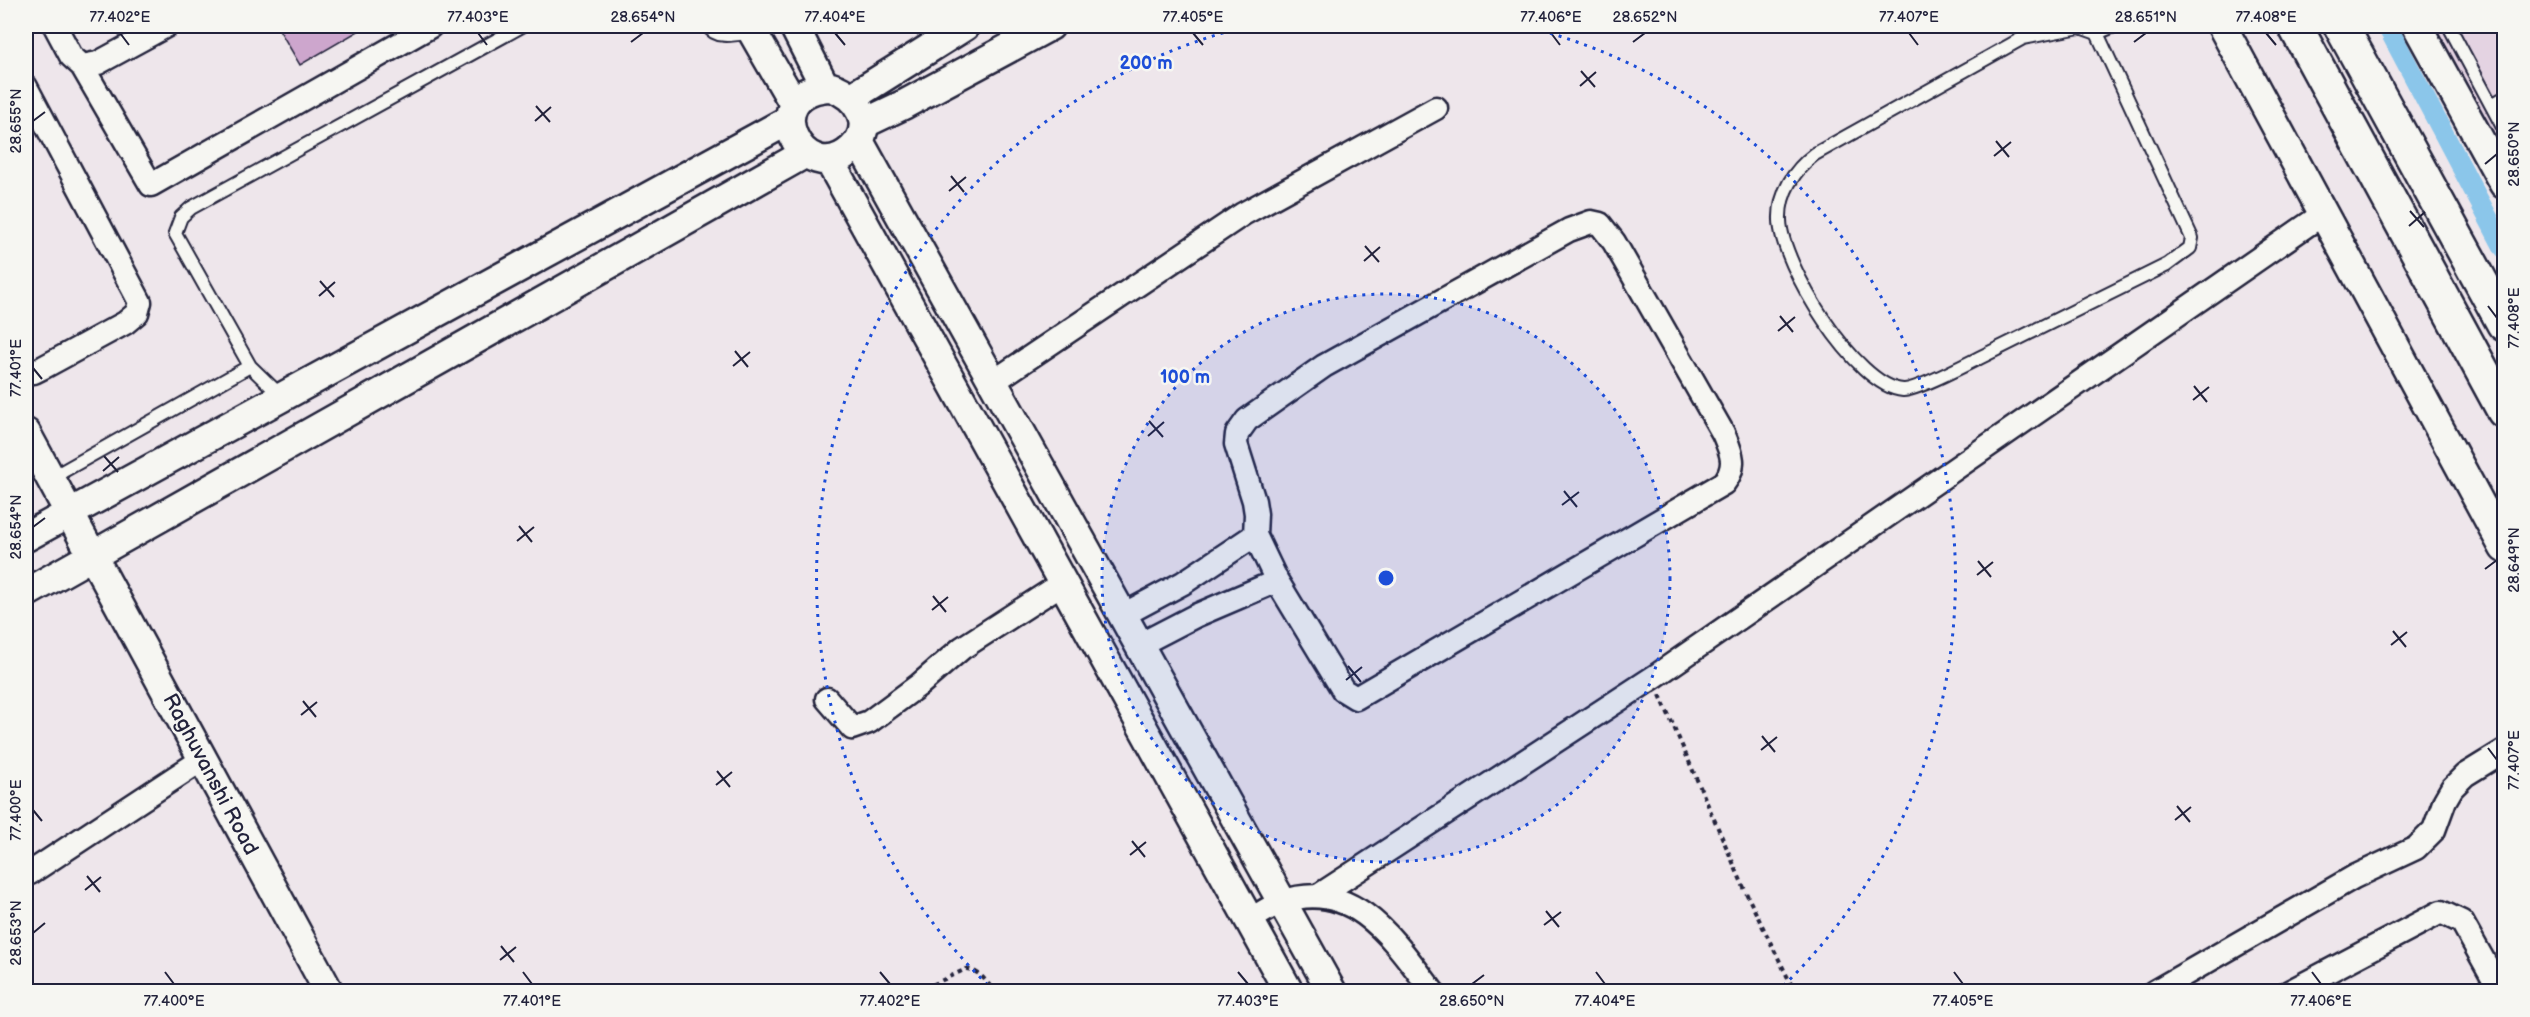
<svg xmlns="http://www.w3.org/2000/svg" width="2530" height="1017" font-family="'Balsamiq Sans',sans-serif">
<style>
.built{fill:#e4d3e2}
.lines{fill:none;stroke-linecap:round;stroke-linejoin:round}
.canal{stroke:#8bc6ea;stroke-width:20}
.building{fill:#cda6cd;stroke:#22223b;stroke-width:1.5}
.service-casing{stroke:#22223b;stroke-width:16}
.minor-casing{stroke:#22223b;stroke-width:27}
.tertiary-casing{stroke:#22223b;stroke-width:33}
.secondary-casing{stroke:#22223b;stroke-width:38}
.path{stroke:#22223b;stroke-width:4;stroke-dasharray:4.5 4.5;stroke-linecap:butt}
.service{stroke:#f6f6f2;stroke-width:12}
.minor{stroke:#f6f6f2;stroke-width:22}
.tertiary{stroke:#f6f6f2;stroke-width:28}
.secondary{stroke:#f6f6f2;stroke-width:33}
.ticks{fill:none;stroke:#22223b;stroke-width:2}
.ring{fill:none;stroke:#1d4ed8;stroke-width:3;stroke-dasharray:3 6}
.labels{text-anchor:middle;stroke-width:5;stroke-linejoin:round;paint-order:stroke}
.street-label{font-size:21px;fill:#22223b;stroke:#f6f6f2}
.centre{fill:#1d4ed8;stroke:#f6f6f2;stroke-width:3}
.ring-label{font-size:18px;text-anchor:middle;font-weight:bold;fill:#1d4ed8;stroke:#f6f6f2;stroke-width:5;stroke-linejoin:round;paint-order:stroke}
.neatline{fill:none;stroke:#22223b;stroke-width:2}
.ticks-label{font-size:15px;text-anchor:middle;fill:#22223b}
</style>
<rect width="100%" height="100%" fill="#eee6eb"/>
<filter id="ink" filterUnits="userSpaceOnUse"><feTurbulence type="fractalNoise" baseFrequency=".0167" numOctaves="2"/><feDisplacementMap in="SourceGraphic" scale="12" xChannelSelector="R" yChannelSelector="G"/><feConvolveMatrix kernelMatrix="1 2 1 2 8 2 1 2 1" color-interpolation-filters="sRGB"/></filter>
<g filter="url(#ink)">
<path class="built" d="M 2434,26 L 2504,26 L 2504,157 Z"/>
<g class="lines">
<path class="canal" d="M 2387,26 L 2504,248"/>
</g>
<path class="building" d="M 277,26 L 367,26 L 300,65 Z"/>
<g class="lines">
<defs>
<path id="service" d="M 708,26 C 716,40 737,34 751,32
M 2449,26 L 2504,129
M 2097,33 L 2192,238 L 2190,248 L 2167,265 C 2104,296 2041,327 1979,358 C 1965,365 1915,391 1903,390 C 1856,387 1781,264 1780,220 C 1779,193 1794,170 1815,154 L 2023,38 L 2080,27 L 2097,33 L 2114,26
M 2492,105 L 2504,98
M 281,396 L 250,366 L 175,233 L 181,217 L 191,208 L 522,26
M 51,478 L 250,366"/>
<path id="minor" d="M 55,26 L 71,56 L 82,66 L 151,185 L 431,26
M 82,66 L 98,63 L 166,26
M 26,87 L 140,302 L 137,313 L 125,323 L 44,367 L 34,372 L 26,371
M 1591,222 L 1600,224 L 1614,242 L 1723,433 C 1731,452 1738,465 1724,483 L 1356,698 L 1343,690 L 1277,581 L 1255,535 L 1256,514 L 1254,501 L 1236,444 L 1237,434 L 1247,420 L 1324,366 L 1569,230 Z
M 993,382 L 1243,214 L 1436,108
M 1123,615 L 1183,583 L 1255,535
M 1139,645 L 1195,616 L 1277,581
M 827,699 L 852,728 L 869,722 L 919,685 L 962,648 L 1063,583
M 30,873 L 203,759
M 1318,896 L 1657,675 L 2323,214
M 1249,920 C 1260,914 1271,906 1282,902 C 1354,876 1396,943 1433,992
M 2154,992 L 2354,877 L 2416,848 L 2434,830 L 2445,800 L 2452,788 L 2465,775 L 2504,751
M 2289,992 L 2441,912 L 2462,922 L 2501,992"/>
<path id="tertiary" d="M 749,26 L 794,104
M 794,26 L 825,87
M 2222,26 L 2504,548
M 2417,26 L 2504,184
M 831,87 C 858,95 877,126 852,149 C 803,194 752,90 831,87 Z
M 852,97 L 965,26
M 865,123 L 905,104 L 1050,26
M 859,141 L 1332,992
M 829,160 L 1289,992
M 26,433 L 329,992
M 26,537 L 789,120
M 26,593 L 806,153"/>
<path id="secondary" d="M 2295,26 L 2504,411
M 2341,26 L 2504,324"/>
</defs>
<use href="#service" class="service-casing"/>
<use href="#minor" class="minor-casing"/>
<use href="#tertiary" class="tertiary-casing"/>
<use href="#secondary" class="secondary-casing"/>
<path class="path" d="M 1660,695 L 1748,897 L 1795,992
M 917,992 L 966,969 C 979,970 986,981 995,992
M 1249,992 L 1261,984"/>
<use href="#service" class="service"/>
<use href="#minor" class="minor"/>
<use href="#tertiary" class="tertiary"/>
<use href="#secondary" class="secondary"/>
</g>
</g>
<path class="ticks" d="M 120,33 L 129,45M 478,33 L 487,45M 835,33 L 845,45M 1193,33 L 1203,45M 1551,33 L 1560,45M 1909,33 L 1918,45M 2266,33 L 2276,45M 631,42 L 643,33M 1633,42 L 1645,33M 2134,42 L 2146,33M 1581,71 L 1595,87M 1580,86 L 1596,72M 536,106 L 550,122M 33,121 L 45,112M 535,121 L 551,107M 1996,141 L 2009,157M 1994,156 L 2011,142M 2485,164 L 2497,154M 951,176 L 964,192M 949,191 L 966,177M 2410,211 L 2424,227M 2409,226 L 2425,212M 1365,246 L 1379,262M 1364,261 L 1380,247M 320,281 L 334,297M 319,296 L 335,282M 2488,306 L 2497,318M 1780,316 L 1793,332M 1778,331 L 1795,317M 735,351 L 748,367M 733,366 L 750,352M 33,368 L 42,379M 2194,386 L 2207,402M 2193,400 L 2209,387M 1149,421 L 1163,437M 1148,436 L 1164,422M 104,456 L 118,472M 103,471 L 119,457M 1564,491 L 1577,507M 1562,505 L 1579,492M 519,526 L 532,542M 33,527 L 45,518M 517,541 L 534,527M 1978,561 L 1991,577M 2485,569 L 2497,560M 1977,575 L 1993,562M 933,596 L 946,612M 932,610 L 948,597M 2393,631 L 2406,647M 2391,645 L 2407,632M 1348,666 L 1361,682M 1346,680 L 1362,667M 303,701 L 316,717M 301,715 L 317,702M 1762,736 L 1775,752M 2488,748 L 2497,760M 1761,750 L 1777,737M 717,771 L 730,787M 716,785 L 732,772M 2177,806 L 2190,822M 33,810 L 42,821M 2175,820 L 2191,807M 1132,841 L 1145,857M 1130,855 L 1146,842M 87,876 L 100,892M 85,890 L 101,877M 1546,911 L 1559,927M 1544,925 L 1561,912M 33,933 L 45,923M 501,946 L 514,962M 500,960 L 516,947M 165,972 L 174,984M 523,972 L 532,984M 880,972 L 890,984M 1238,972 L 1248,984M 1596,972 L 1605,984M 1954,972 L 1963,984M 2312,972 L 2321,984M 1472,984 L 1484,975"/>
<circle cx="1386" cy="578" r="284" fill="#1d4ed8" fill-opacity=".12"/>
<g class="ring">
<circle cx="1386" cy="578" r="284"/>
<path d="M994 991A569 569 0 0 1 1248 26M1524 26A569 569 0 0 1 1778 991"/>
</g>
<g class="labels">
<g class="street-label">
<text transform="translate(211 774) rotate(62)" y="7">Raghuvanshi Road</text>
</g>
</g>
<circle cx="1386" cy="578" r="9" class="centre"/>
<g class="ring-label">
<text x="1146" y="69">200 m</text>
<text x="1185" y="383">100 m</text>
</g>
<rect width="2530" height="1017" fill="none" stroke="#f6f6f2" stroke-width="66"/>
<rect x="33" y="33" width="2464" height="951" class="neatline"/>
<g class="ticks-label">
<text x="120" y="22">77.402°E</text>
<text x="478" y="22">77.403°E</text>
<text x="643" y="22">28.654°N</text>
<text x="835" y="22">77.404°E</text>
<text x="1193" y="22">77.405°E</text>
<text x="1551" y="22">77.406°E</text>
<text x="1645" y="22">28.652°N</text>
<text x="1909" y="22">77.407°E</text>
<text x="2146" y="22">28.651°N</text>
<text x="2266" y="22">77.408°E</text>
<text transform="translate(16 121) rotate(-90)" y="5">28.655°N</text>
<text transform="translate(2514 154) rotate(-90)" y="5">28.650°N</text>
<text transform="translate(2514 318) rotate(-90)" y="5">77.408°E</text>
<text transform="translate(16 368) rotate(-90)" y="5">77.401°E</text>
<text transform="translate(16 527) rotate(-90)" y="5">28.654°N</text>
<text transform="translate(2514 560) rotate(-90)" y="5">28.649°N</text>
<text transform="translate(2514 760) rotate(-90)" y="5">77.407°E</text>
<text transform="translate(16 810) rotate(-90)" y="5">77.400°E</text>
<text transform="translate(16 933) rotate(-90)" y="5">28.653°N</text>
<text x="174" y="1006">77.400°E</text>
<text x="532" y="1006">77.401°E</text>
<text x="890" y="1006">77.402°E</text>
<text x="1248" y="1006">77.403°E</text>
<text x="1472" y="1006">28.650°N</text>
<text x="1605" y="1006">77.404°E</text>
<text x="1963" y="1006">77.405°E</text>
<text x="2321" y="1006">77.406°E</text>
</g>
</svg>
